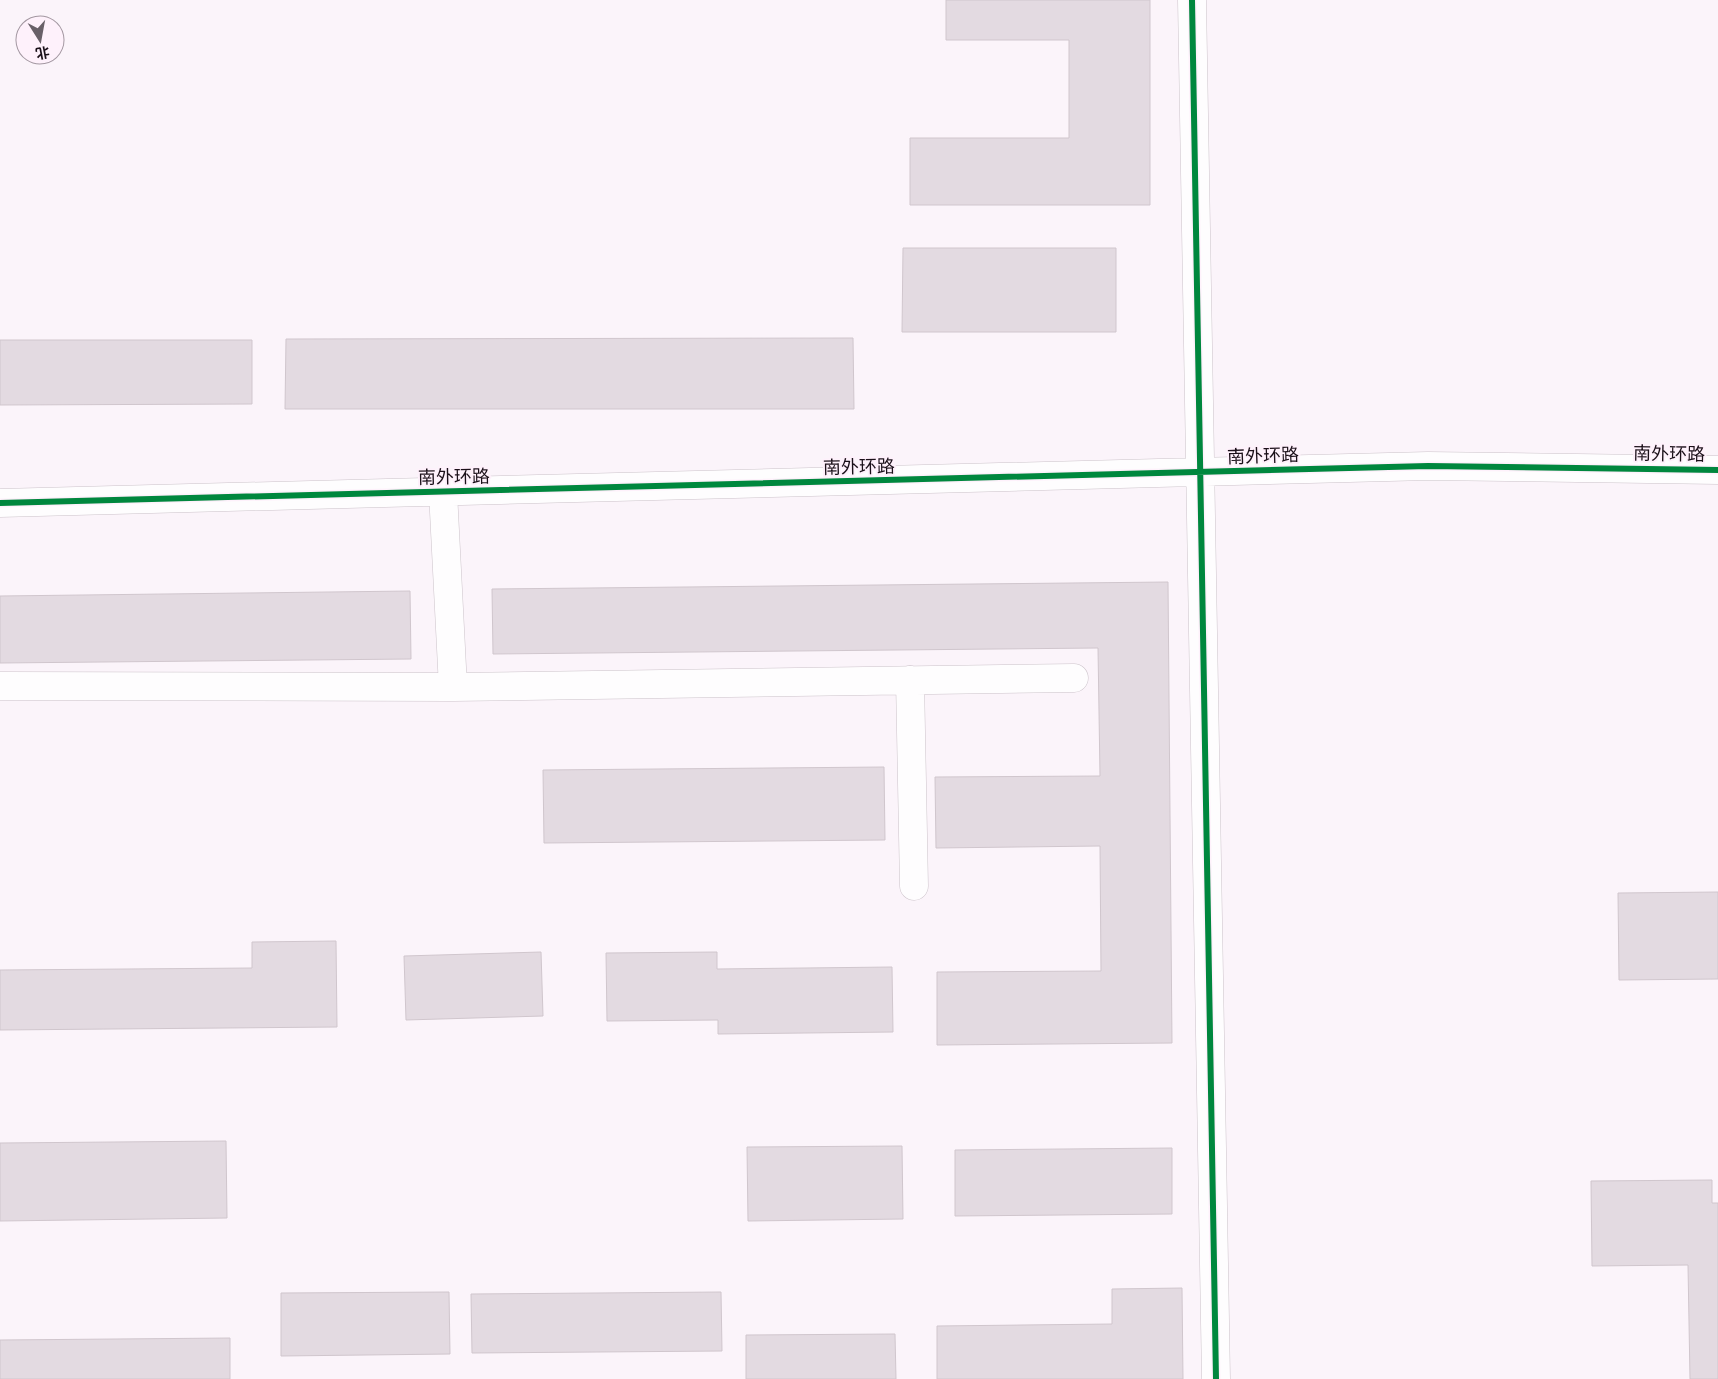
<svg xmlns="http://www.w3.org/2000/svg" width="1718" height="1379" font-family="Barlow,'Noto Sans SC',sans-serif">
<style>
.building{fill:#e3dae1;stroke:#d0c6cd}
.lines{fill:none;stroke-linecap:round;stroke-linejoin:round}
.minor-casing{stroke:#ccc3ca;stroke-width:29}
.minor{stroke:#fefdfe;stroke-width:28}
.cycleway-casing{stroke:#fef1fb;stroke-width:9}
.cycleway{stroke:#00873e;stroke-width:6}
.labels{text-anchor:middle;stroke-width:4;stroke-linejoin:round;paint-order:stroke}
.street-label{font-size:18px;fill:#1b1019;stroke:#fef1fb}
</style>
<rect width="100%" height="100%" fill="#fbf4fa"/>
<path class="building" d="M 946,0 L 1150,0 L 1150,205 L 910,205 L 910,138 L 1069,138 L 1069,40 L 946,40 Z
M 903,248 L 1116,248 L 1116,332 L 902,332 Z
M 853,338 L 854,409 L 285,409 L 286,339 Z
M 0,340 L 252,340 L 252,404 L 0,405 Z
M 1168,582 L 1172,1043 L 937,1045 L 937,972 L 1101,971 L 1100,846 L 936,848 L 935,777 L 1100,776 L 1098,648 L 493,654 L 492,589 Z
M 410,591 L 411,659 L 0,663 L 0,596 Z
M 884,767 L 885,840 L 544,843 L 543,770 Z
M 1718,892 L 1718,979 L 1619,980 L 1618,893 Z
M 336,941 L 337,1027 L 0,1030 L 0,970 L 252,968 L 252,942 Z
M 541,952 L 543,1016 L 406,1020 L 404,956 Z
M 717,952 L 717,969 L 892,967 L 893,1032 L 718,1034 L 718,1020 L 607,1021 L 606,953 Z
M 226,1141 L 227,1218 L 0,1221 L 0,1143 Z
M 902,1146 L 903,1219 L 748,1221 L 747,1147 Z
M 1172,1148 L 1172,1214 L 955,1216 L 955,1150 Z
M 1712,1180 L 1712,1203 L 1718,1203 L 1718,1379 L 1690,1379 L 1688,1265 L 1592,1266 L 1591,1181 Z
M 1182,1288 L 1183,1379 L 937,1379 L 937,1326 L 1112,1324 L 1112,1289 Z
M 449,1292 L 450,1354 L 281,1356 L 281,1293 Z
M 721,1292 L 722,1351 L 472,1353 L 471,1294 Z
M 895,1334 L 896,1379 L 746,1379 L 746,1335 Z
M 230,1338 L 230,1379 L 0,1379 L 0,1340 Z"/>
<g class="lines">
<defs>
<path id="minor" d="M 1192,0 L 1216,1379
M 443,492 L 453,687 L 1074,678
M 0,503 L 1428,466 L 1718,470
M 910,680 L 914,886
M 0,686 L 453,687"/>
</defs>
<use href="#minor" class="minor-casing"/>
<use href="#minor" class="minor"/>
<defs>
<path id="cycleway" d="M 1192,0 L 1216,1379
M 0,503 L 1428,466 L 1718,470"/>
</defs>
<use href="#cycleway" class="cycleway-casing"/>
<use href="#cycleway" class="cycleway"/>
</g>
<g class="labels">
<g class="street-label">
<text transform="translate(1669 454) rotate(1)" y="6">南外环路</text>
<text transform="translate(1263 456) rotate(-2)" y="6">南外环路</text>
<text transform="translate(859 467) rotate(-1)" y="6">南外环路</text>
<text transform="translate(454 477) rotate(-1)" y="6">南外环路</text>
</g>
</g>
<g transform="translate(40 40) rotate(169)"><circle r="24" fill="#fef1fb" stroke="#a397a1"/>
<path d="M0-4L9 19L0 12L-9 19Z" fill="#696068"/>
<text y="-8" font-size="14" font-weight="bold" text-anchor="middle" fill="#1b1019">北</text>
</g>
</svg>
